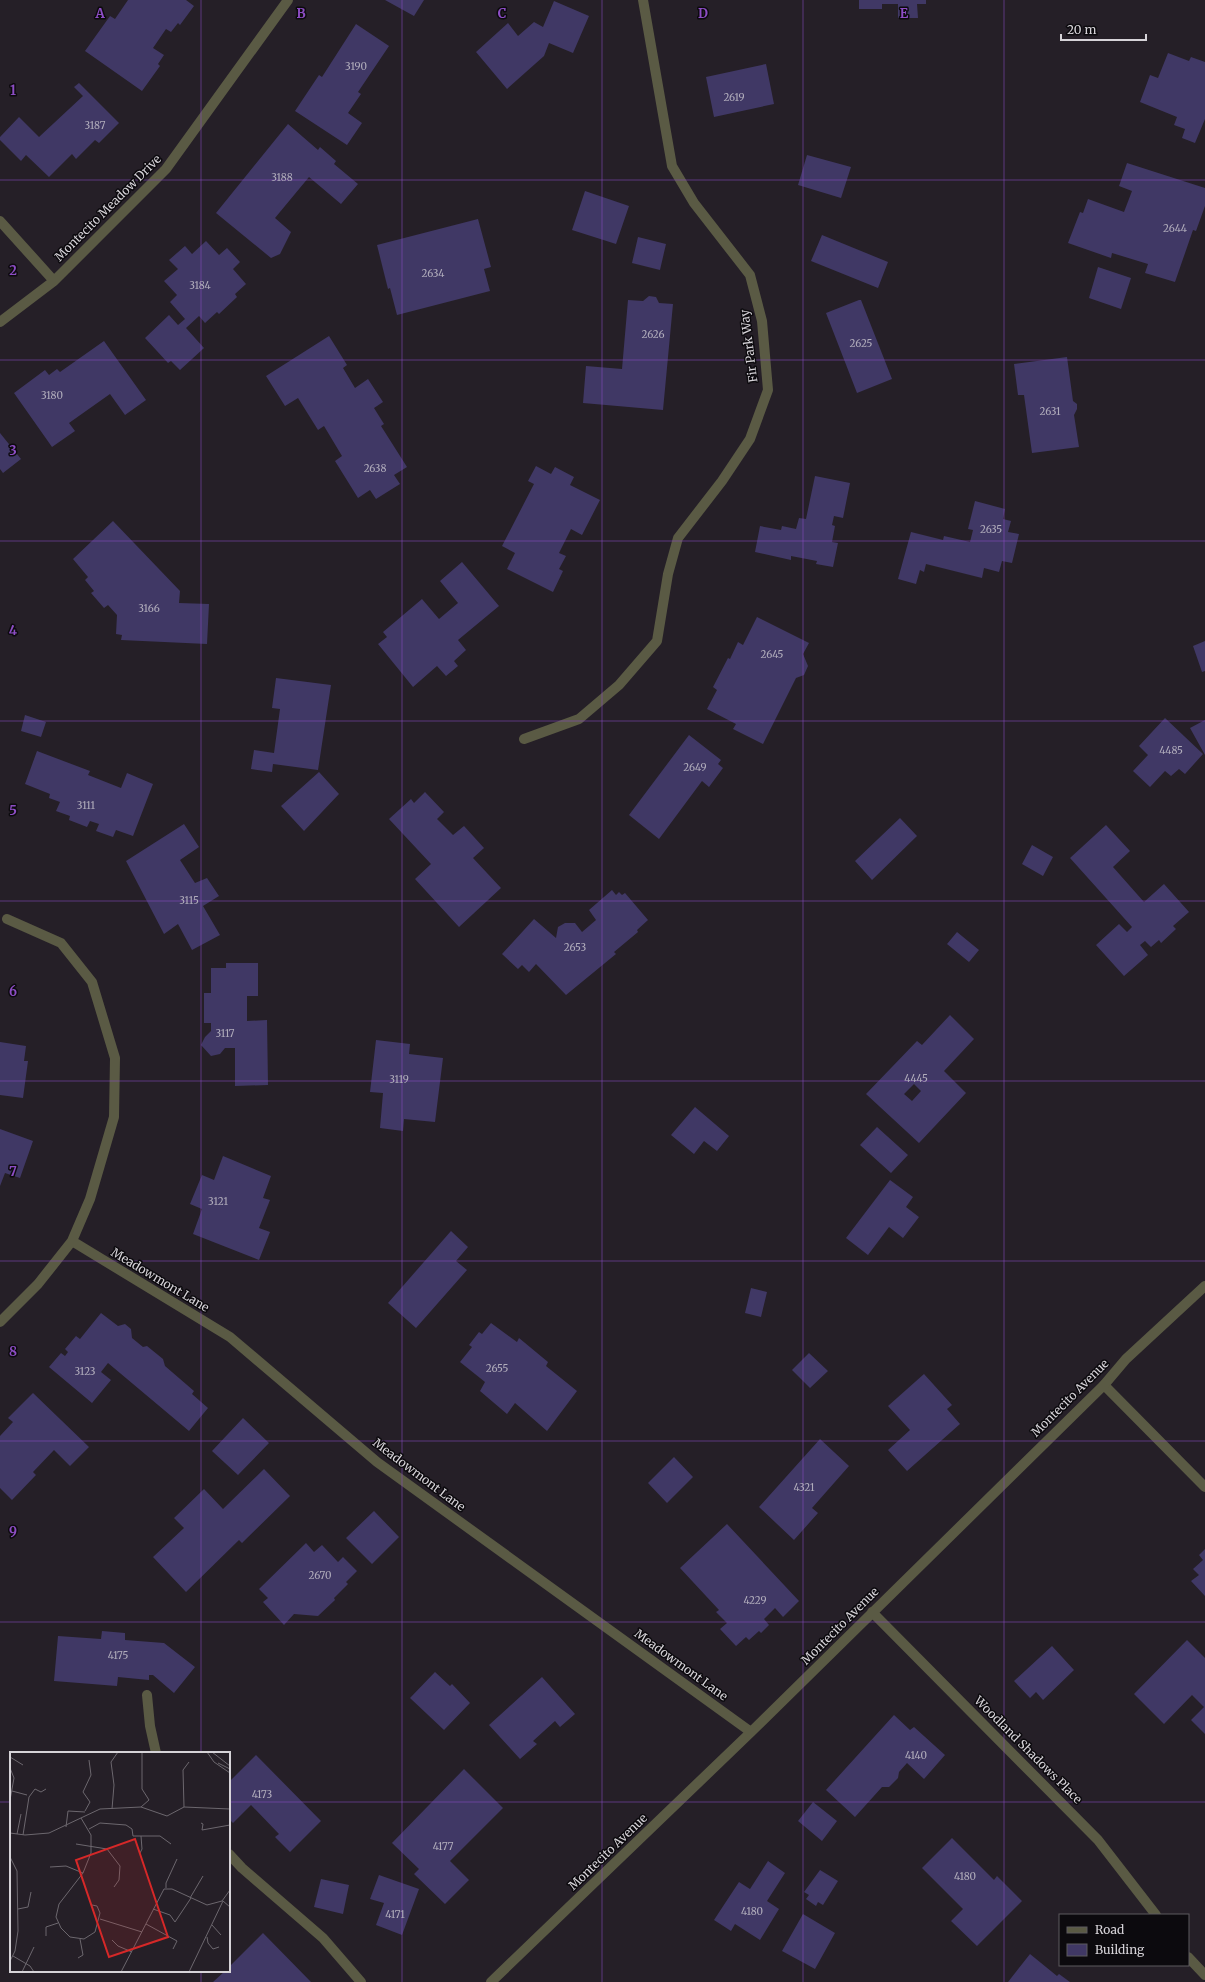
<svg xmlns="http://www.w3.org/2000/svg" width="1205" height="1982" font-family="Merriweather,serif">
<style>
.building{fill:#403865;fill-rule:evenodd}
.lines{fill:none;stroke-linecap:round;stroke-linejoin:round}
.lane{stroke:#5a5a44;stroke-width:10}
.street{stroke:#5a5a44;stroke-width:10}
.grid{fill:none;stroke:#8d4dc4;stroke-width:1;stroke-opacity:0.55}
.labels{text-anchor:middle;stroke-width:3;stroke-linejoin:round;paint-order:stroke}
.number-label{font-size:10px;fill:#b0acbb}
.street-label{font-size:12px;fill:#d6d3d8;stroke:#0c0a0e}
.inset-road{fill:none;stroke:#6c676e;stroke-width:1}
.view{fill:#d62828;fill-opacity:0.15;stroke:#d62828;stroke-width:2}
.inset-edge{fill:none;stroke:#d6d3d8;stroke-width:2}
.grid-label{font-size:13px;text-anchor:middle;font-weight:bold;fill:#8d4dc4;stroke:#0c0a0e;stroke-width:3;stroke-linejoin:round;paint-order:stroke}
</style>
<rect width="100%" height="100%" fill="#251f27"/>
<path class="building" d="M 128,0 L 186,0 L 194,6 L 180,25 L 178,23 L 171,32 L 166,29 L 153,48 L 164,55 L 158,64 L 160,66 L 142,91 L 85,51 L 110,16 L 115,19 Z
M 385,0 L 424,0 L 414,16 Z
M 859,0 L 926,0 L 926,4 L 917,4 L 918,18 L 898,18 L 898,4 L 882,4 L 882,9 L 859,9 Z
M 554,1 L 589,16 L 573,53 L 549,43 L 544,56 L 507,89 L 476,52 L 508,23 L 518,36 L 534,22 L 543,27 Z
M 356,24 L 389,46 L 358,92 L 361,94 L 348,113 L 362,123 L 347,145 L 295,111 L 319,75 L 322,77 Z
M 1168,53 L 1189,61 L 1191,57 L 1205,62 L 1205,119 L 1195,143 L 1182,138 L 1185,129 L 1174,125 L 1177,117 L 1140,102 L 1150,75 L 1158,78 Z
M 766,64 L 774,104 L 714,117 L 706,77 Z
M 79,83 L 119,123 L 99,143 L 95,140 L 76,159 L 72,154 L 49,177 L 26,155 L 21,161 L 0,140 L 0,137 L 19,117 L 39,137 L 83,96 L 74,87 Z
M 288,124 L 318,150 L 320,147 L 336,161 L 334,164 L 358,184 L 341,204 L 309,177 L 275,218 L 291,232 L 280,254 L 271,258 L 216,213 Z
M 807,155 L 851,167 L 841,198 L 798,185 Z
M 1127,163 L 1205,188 L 1205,206 L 1196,231 L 1193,230 L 1175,282 L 1145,273 L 1148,264 L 1112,253 L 1111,258 L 1068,243 L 1080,212 L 1083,213 L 1088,199 L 1124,212 L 1132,191 L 1119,186 Z
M 585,191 L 629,206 L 616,244 L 572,230 Z
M 478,219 L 491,267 L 484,269 L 490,291 L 397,315 L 390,288 L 388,289 L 377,245 Z
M 822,235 L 888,262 L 878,288 L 811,261 Z
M 638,237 L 666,244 L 660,270 L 632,263 Z
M 206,241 L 219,255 L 227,248 L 240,262 L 233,269 L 246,284 L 235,294 L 237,297 L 219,314 L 217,312 L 205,323 L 199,316 L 186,328 L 204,348 L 180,370 L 171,361 L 168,363 L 145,338 L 169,315 L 178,325 L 185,319 L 170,302 L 177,295 L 164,281 L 178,269 L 169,260 L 185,246 L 192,254 Z
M 1098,267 L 1131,278 L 1121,309 L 1089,298 Z
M 649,296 L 656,297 L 659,303 L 673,304 L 663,410 L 583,403 L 586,366 L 622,369 L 628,300 L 643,301 Z
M 859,300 L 861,300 L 892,379 L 857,393 L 826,313 Z
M 329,336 L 347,365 L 343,368 L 355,388 L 368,379 L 383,402 L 374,408 L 384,424 L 381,426 L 407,467 L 394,475 L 400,484 L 376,499 L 370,490 L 358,498 L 335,461 L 342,456 L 324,426 L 318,430 L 298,398 L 285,406 L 266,376 Z
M 104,341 L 146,400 L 125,415 L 110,394 L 69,423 L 75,431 L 52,447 L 14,393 L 45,370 L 49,375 L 57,369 L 60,372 Z
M 1067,357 L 1073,401 L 1077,404 L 1077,409 L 1074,415 L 1079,447 L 1032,453 L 1024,395 L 1018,395 L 1014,364 Z
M 0,433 L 21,459 L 3,473 L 0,469 Z
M 536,466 L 551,474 L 555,467 L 574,477 L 570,485 L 600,500 L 582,535 L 571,529 L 559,553 L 566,556 L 559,569 L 563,571 L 553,592 L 507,569 L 515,553 L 502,546 L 534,484 L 528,481 Z
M 815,476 L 850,483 L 843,518 L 834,516 L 832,525 L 835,526 L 832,542 L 838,543 L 833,567 L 816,564 L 817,561 L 791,556 L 791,560 L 755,552 L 760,526 L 781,530 L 782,526 L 796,529 L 799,518 L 806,519 Z
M 975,501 L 1005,509 L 1003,519 L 1011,521 L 1008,532 L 1019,534 L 1012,563 L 1002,561 L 999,572 L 984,568 L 982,578 L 926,564 L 924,572 L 920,570 L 916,584 L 898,579 L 911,532 L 943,540 L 944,536 L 970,542 L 973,530 L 968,529 Z
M 113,521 L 180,591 L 179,603 L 209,604 L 207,644 L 121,640 L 122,635 L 116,634 L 117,615 L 108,605 L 104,608 L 91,593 L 94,591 L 85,580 L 88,577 L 73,559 Z
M 462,562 L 499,606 L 458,640 L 466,650 L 454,661 L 458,666 L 446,676 L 437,666 L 413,687 L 378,644 L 387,637 L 383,632 L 422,599 L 439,619 L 458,603 L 440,581 Z
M 757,617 L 809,643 L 803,654 L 808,666 L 804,675 L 796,678 L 763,744 L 733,729 L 736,724 L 707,709 L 717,690 L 713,687 L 728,658 L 730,659 L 738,642 L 743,645 Z
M 1205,641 L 1205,671 L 1202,672 L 1193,646 Z
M 276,678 L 331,685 L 318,770 L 273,764 L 272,772 L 251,769 L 254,750 L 274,753 L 280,709 L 272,708 Z
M 25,715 L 46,722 L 41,737 L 21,731 Z
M 1165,718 L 1203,754 L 1185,774 L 1179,769 L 1171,776 L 1165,771 L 1150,787 L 1133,771 L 1148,755 L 1139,746 Z
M 1205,720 L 1205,755 L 1190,728 Z
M 689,735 L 721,760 L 718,764 L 723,768 L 709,787 L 702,781 L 659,839 L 629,815 Z
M 37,751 L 90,771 L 88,775 L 121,788 L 127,773 L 153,784 L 133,836 L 116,830 L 113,837 L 96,831 L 99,824 L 90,821 L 87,827 L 69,820 L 70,816 L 56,811 L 60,802 L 49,798 L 50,794 L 25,784 Z
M 319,772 L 339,794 L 304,831 L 281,806 Z
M 425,792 L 444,812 L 437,819 L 453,835 L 464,826 L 484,848 L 473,858 L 501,888 L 459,927 L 415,879 L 431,864 L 389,819 L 411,799 L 414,803 Z
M 900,818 L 917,836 L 872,880 L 855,861 Z
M 184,824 L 199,847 L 180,860 L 195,883 L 207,878 L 219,896 L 203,906 L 220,935 L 192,950 L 178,924 L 164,934 L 126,861 Z
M 1106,825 L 1130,851 L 1113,867 L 1144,902 L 1164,884 L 1189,912 L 1173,926 L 1176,929 L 1161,943 L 1159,940 L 1151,947 L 1145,941 L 1140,945 L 1148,955 L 1124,976 L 1096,945 L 1119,924 L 1127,932 L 1132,927 L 1070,858 Z
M 1032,845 L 1053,857 L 1043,876 L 1022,864 Z
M 612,890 L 616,895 L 619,892 L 622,895 L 625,893 L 648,920 L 637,930 L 638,932 L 614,952 L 616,954 L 566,995 L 536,964 L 529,972 L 522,965 L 518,969 L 502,954 L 534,919 L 556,938 L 558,927 L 565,923 L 575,923 L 582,932 L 596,920 L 589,910 Z
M 957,932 L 979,950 L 969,962 L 947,944 Z
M 226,963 L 258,963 L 258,996 L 247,996 L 247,1021 L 267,1020 L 268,1085 L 235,1086 L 235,1048 L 225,1048 L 220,1054 L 211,1056 L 201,1045 L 205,1037 L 211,1031 L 211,1023 L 204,1023 L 204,993 L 211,993 L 211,968 L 226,968 Z
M 950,1015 L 974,1039 L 944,1071 L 966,1093 L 919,1143 L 866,1094 L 917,1041 L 922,1045 ZM 914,1084 L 921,1091 L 912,1101 L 904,1094 Z
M 376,1040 L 410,1044 L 409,1054 L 443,1058 L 435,1122 L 404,1119 L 403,1131 L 380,1128 L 383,1093 L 370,1092 Z
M 0,1042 L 26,1046 L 24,1061 L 28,1061 L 23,1098 L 0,1095 Z
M 695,1107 L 729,1136 L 717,1151 L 704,1141 L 694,1154 L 671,1135 Z
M 877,1127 L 908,1155 L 891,1173 L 860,1145 Z
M 0,1129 L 33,1141 L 20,1178 L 5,1173 L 0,1186 Z
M 223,1156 L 271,1176 L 263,1198 L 270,1200 L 259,1228 L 270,1232 L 259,1260 L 193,1234 L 202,1209 L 190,1204 L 202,1175 L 214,1180 Z
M 890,1180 L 913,1197 L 906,1207 L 919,1217 L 903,1238 L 889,1227 L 868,1255 L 846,1238 Z
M 451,1231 L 468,1247 L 456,1261 L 467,1270 L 416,1328 L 388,1303 Z
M 751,1288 L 767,1292 L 761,1317 L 745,1313 Z
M 101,1313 L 118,1326 L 125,1324 L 131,1329 L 132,1338 L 143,1347 L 147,1346 L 163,1359 L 165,1366 L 194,1391 L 192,1394 L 208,1408 L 189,1431 L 108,1363 L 101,1372 L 111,1380 L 92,1403 L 49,1367 L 61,1353 L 65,1356 L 68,1352 L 65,1349 L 76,1336 L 80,1339 Z
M 491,1323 L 517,1342 L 519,1338 L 548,1362 L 546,1366 L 577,1391 L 547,1431 L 515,1403 L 507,1414 L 480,1391 L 485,1382 L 460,1362 L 472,1347 L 469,1345 L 479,1332 L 482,1334 Z
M 809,1353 L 828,1371 L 810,1388 L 792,1370 Z
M 924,1374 L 952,1405 L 947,1409 L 960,1424 L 907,1471 L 888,1450 L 910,1430 L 888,1406 Z
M 33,1393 L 89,1447 L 70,1466 L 54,1450 L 33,1472 L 36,1475 L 12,1500 L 0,1488 L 0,1436 L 13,1422 L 8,1418 Z
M 243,1418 L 269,1443 L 238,1475 L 212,1451 Z
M 820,1439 L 849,1466 L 812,1508 L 818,1513 L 794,1540 L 759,1507 Z
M 674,1457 L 693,1477 L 667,1503 L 648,1483 Z
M 264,1469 L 290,1496 L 242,1543 L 239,1540 L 186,1592 L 153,1557 L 184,1528 L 174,1518 L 204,1489 L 223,1509 Z
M 374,1511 L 399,1537 L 372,1564 L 346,1538 Z
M 727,1524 L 799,1601 L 783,1617 L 775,1608 L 764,1619 L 769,1625 L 761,1633 L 759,1631 L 749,1640 L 746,1637 L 736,1646 L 720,1629 L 727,1623 L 716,1612 L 719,1610 L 680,1568 Z
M 306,1543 L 314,1552 L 322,1545 L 338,1562 L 343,1557 L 357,1571 L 346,1582 L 348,1584 L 334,1598 L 335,1600 L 318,1616 L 294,1614 L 284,1625 L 263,1602 L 268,1598 L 259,1589 Z
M 1205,1549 L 1205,1596 L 1191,1581 L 1199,1575 L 1193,1569 L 1203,1560 L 1199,1555 Z
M 102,1631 L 125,1633 L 125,1640 L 164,1643 L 195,1667 L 174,1693 L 153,1675 L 149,1675 L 149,1680 L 118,1677 L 117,1686 L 54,1681 L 58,1636 L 101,1639 Z
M 1187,1640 L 1205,1658 L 1205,1734 L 1191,1720 L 1204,1707 L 1192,1695 L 1164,1724 L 1134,1694 Z
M 1052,1646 L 1074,1670 L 1043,1700 L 1036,1692 L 1030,1698 L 1014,1681 Z
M 435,1672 L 450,1686 L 452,1684 L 470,1703 L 444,1730 L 410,1698 Z
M 542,1677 L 575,1714 L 560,1727 L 555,1721 L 533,1741 L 537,1744 L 520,1759 L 489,1725 Z
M 894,1715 L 910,1730 L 914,1727 L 945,1755 L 924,1779 L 907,1763 L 899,1772 L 898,1778 L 889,1787 L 882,1787 L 855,1817 L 826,1790 Z
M 256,1755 L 321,1821 L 290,1852 L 275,1837 L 279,1834 L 251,1805 L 233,1823 L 229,1819 L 229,1782 Z
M 464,1769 L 503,1808 L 450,1861 L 469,1880 L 445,1904 L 414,1874 L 419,1869 L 392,1843 Z
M 813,1802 L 837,1821 L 822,1841 L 798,1821 Z
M 952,1838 L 994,1880 L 997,1876 L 1022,1901 L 977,1946 L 951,1921 L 963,1909 L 922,1868 Z
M 768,1861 L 785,1873 L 767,1901 L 779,1909 L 760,1940 L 735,1924 L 731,1931 L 714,1920 L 739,1882 L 750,1889 Z
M 820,1870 L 838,1881 L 823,1905 L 818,1902 L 816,1906 L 806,1899 L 809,1895 L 804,1892 Z
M 379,1875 L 419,1889 L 402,1935 L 376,1925 L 384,1903 L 370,1899 Z
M 321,1879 L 349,1885 L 343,1914 L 314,1907 Z
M 803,1914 L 835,1933 L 815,1969 L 782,1951 Z
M 263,1933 L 311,1982 L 213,1982 L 225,1971 L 229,1971 L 229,1967 Z
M 1030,1954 L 1057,1976 L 1059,1974 L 1070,1982 L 1008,1982 Z"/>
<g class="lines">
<path class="lane" d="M 1104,1385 L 1205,1487
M 147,1695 L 150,1726 L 156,1753
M 229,1854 L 242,1868 L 323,1938 L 361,1982"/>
<path class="street" d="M 0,221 L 54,281
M 0,322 L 54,281 L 166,169 L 288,0
M 524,739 L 579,719 L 619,685 L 657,641 L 668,574 L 678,538 L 722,481 L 750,439 L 768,390 L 762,321 L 750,275 L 694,203 L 672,166 L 643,0
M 72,1241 L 230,1337 L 377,1462 L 751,1732
M 0,1322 L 38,1284 L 72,1241 L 90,1199 L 114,1117 L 115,1058 L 92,982 L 61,943 L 7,919
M 872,1612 L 1098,1840 L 1156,1915
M 1188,1957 L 1205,1975
M 491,1982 L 751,1732 L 1104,1385 L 1126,1359 L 1205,1286"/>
</g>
<path class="grid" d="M 201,0 L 201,1753M 402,0 L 402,1982M 602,0 L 602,1982M 803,0 L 803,1982M 1004,0 L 1004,1982M 0,180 L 1205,180M 0,360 L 1205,360M 0,541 L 1205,541M 0,721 L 1205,721M 0,901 L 1205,901M 0,1081 L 1205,1081M 0,1261 L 1205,1261M 0,1441 L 1205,1441M 0,1622 L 1205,1622M 0,1802 L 11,1802M 229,1802 L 1205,1802M 201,1971 L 201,1982"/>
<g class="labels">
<g class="number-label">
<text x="356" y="70">3190</text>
<text x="734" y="101">2619</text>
<text x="95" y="129">3187</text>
<text x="282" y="181">3188</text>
<text x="1175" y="232">2644</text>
<text x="433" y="277">2634</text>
<text x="200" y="289">3184</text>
<text x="653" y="338">2626</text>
<text x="861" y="347">2625</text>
<text x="52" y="399">3180</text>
<text x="1050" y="415">2631</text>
<text x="375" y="472">2638</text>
<text x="991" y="533">2635</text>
<text x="149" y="612">3166</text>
<text x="772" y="658">2645</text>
<text x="1171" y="754">4485</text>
<text x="695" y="771">2649</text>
<text x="86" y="809">3111</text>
<text x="189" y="904">3115</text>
<text x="575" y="951">2653</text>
<text x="225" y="1037">3117</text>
<text x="916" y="1082">4445</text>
<text x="399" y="1083">3119</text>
<text x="218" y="1205">3121</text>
<text x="497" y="1372">2655</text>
<text x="85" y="1375">3123</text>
<text x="804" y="1491">4321</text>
<text x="320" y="1579">2670</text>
<text x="755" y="1604">4229</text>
<text x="118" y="1659">4175</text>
<text x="916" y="1759">4140</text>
<text x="262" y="1798">4173</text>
<text x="443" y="1850">4177</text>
<text x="965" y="1880">4180</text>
<text x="752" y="1915">4180</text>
<text x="395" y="1918">4171</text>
</g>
<g class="street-label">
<text transform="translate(108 208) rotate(-45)" y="4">Montecito Meadow Drive</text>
<text transform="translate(749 346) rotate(-97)" y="4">Fir Park Way</text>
<text transform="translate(160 1280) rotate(31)" y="4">Meadowmont Lane</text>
<text transform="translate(1070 1398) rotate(-45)" y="4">Montecito Avenue</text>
<text transform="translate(419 1475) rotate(37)" y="4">Meadowmont Lane</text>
<text transform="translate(840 1626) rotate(-45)" y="4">Montecito Avenue</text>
<text transform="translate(681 1665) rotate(36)" y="4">Meadowmont Lane</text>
<text transform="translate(1028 1750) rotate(45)" y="4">Woodland Shadows Place</text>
<text transform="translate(608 1852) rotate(-44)" y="4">Montecito Avenue</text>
</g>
</g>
<g transform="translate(10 1752)">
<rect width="220" height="220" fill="#251f27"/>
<path class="inset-road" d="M 197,0 L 204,10 L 220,21M 202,0 L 220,14M 0,5 L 13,13M 208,11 L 220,17M 0,16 L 4,26 L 0,48M 2,39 L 17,43M 131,55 L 139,48 L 132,37 L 132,0M 174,55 L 173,18 L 179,10M 102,57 L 104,33 L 101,10 L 108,0M 75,59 L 80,50 L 73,40 L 81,23 L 79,8M 71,66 L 81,83 L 81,101 L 73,121 L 49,152 L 46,165 L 51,176 L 60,185 L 74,187 L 85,180 L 90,161 L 87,154 L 82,153M 191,71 L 193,72 L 192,78 L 220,73M 56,75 L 58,59 L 75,60M 79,77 L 90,71 L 116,73 L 122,77 L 123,84 L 150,84 L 161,92M 0,81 L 15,83 L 39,81 L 90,57 L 131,55 L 157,64 L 174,55 L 220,57M 7,82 L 11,62M 13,83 L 19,45 L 25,37 L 31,40 L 36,37M 66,92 L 97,97 L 110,114 L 109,128 L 104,135M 130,101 L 132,97 L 131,84M 0,105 L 7,119 L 8,179 L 5,199 L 0,209M 40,115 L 56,114 L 73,121M 156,136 L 156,131 L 167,107M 180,146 L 193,124M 8,157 L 18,155 L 21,140M 143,157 L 160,163 L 165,170 L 181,146M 90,167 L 132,180M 136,172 L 167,189 L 163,197M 202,173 L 211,183M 36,184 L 36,175 L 48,171M 197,185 L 198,191 L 203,197 L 209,195M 102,188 L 108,194 L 122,200M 3,204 L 20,214 L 24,220M 68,206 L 73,203 L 70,187M 12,220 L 24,195M 111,220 L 154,137 L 162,137 L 197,153 L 212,149 L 220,138M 179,220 L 213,149 L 220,155"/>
<path class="view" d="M 125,87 L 158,185 L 99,205 L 66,108 Z"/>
<rect width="220" height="220" class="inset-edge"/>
</g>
<g class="grid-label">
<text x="100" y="18">A</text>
<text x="301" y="18">B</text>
<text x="502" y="18">C</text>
<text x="703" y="18">D</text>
<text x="904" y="18">E</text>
<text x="13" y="95">1</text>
<text x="13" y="275">2</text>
<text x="13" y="455">3</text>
<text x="13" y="635">4</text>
<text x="13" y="815">5</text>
<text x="13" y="996">6</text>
<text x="13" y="1176">7</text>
<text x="13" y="1356">8</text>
<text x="13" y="1536">9</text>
</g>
<rect x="1059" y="1914" width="130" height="52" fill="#0c0a0e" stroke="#5d5a5f"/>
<rect x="1067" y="1927" width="20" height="6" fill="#5a5a44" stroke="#5d5a5f"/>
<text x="1095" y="1934" font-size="12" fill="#d6d3d8">Road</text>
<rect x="1067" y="1944" width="20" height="12" fill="#403865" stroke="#5d5a5f"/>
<text x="1095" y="1954" font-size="12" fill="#d6d3d8">Building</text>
<path d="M1061 34v6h85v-6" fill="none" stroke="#d6d3d8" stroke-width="2"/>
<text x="1067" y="34" font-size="12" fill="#d6d3d8" stroke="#0c0a0e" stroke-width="3" paint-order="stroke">20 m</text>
</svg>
